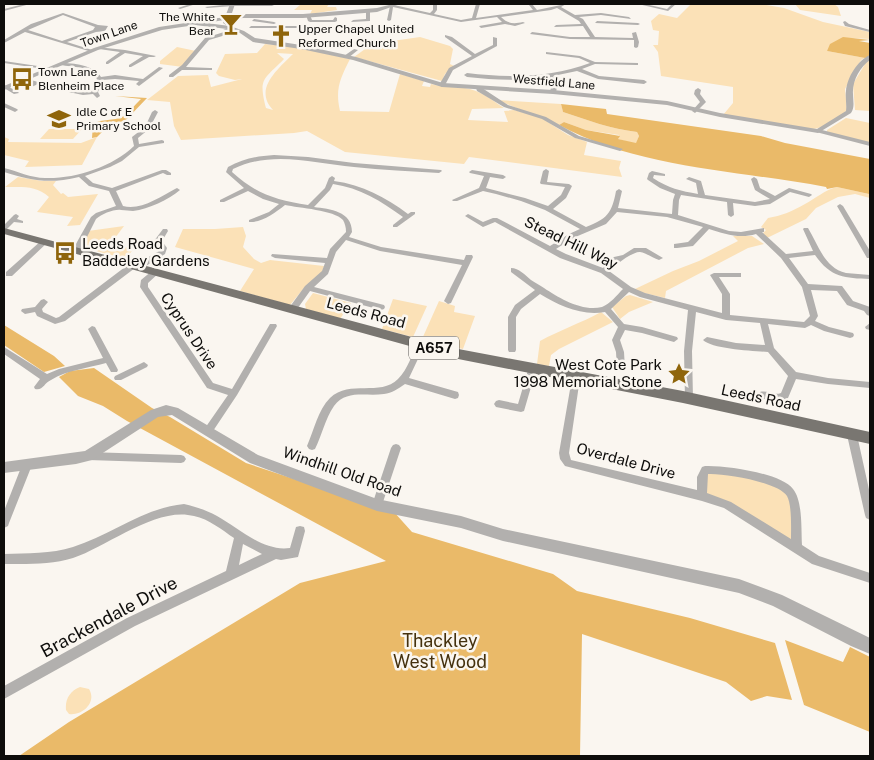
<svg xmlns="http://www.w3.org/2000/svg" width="874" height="760" font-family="'Public Sans',sans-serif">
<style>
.green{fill:#fbe1b7;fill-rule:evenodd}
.forest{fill:#eaba69}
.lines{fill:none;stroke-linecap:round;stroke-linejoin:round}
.minor{fill:#b2b0ae;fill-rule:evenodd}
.tertiary{fill:#b2b0ae;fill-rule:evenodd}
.primary{fill:#797671;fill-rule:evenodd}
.labels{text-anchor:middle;stroke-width:5;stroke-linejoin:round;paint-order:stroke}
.far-poi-label{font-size:12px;fill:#0e0d0b;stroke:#faf6f0;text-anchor:start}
.far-street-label{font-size:12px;fill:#0e0d0b;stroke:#faf6f0}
.shield{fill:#faf6f0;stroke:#555350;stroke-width:1}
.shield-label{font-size:14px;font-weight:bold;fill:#0e0d0b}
.street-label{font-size:15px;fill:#0e0d0b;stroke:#faf6f0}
.poi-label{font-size:15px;fill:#0e0d0b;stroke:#faf6f0;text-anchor:start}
.near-street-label{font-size:18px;fill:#0e0d0b;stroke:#faf6f0}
.near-park-label{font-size:18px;fill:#45310e;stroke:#faf6f0}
</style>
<rect width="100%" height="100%" fill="#faf6f0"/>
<path class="green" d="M 301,4 L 329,4 L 327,7 L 336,7 L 337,10 L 310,14 L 312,10 L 294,10 Z
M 691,4 L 760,4 L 784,8 L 823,22 L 870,32 L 870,39 C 852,39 839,34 827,51 L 865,58 L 861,60 L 845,89 L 847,110 C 840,118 824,128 813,129 L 723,115 L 733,103 L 733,87 L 661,76 L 658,52 L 653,45 L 658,45 L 659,31 L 653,30 L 651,21 L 659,14 L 677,18 Z
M 795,4 L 834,4 L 838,7 L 841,16 L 800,10 Z
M 420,37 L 450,46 L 453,49 L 450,64 L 454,66 L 445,74 L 442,81 L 354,57 L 372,44 Z
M 265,44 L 296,47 L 350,59 C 340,79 335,89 340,111 L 389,112 L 400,74 L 424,81 L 422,86 L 430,87 L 431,84 C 445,88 462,85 476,91 C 486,95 495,102 504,108 L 472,109 L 468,120 L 508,122 L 504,111 L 514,110 L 540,117 L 568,135 L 587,142 L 584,155 L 621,161 L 619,168 L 622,177 L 469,157 L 464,164 L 345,152 L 307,131 L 294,133 L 181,140 L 174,126 L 170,102 L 147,100 L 178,76 L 208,75 L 211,87 L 242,79 L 235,80 L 219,76 L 216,73 L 225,54 L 257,53 ZM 277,53 L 293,54 C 278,69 253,89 273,110 L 266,108 C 258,77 264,80 284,59 Z
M 177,47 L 196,51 L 183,67 L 160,64 L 160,61 Z
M 868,59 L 870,59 L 870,111 L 855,110 L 853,84 Z
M 497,100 L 561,104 L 563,112 C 587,120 611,129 637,132 L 639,136 L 636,144 L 618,139 L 619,135 L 586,130 L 564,122 L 559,125 Z
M 846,118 L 870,123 L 870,143 L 827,132 L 827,130 Z
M 49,129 L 82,129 L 73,139 L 40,139 Z
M 4,137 L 9,139 L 8,142 L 81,143 L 97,137 L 82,165 L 25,167 L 29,161 L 4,155 Z
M 18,177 L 42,181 L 56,181 L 53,185 L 61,194 L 63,193 L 68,197 L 98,194 L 80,225 L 67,226 L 73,217 L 37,212 L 49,197 C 36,185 22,187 5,187 Z
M 837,187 L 869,194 L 870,198 L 855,194 L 838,197 L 816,208 L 806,219 L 767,238 L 763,233 L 766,230 L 761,227 L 768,218 C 781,216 793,211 805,204 C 816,198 825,190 837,187 Z
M 124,226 L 109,246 L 110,249 L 120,250 L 123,247 L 134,248 L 126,259 L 81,247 L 88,231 Z
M 243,227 L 246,236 L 243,247 L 254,259 L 261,263 L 270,260 L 324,266 L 321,275 L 304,288 L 290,305 L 240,291 L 254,269 L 175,247 L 183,229 L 215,229 Z
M 733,236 L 752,236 L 764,244 L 748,248 L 666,291 L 665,298 L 640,292 L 635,289 L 673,271 L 699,261 L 738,241 Z
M 313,293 L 351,303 L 340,319 L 306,309 L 305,304 Z
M 630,295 L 653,302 L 629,312 L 620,319 L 612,307 L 626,296 Z
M 393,299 L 427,306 L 413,337 L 382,329 Z
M 439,301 L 455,306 L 454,312 L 475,316 L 463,349 L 422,339 Z
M 601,312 L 613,322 L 559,349 L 551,355 L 549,366 L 537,364 L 540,341 C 560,330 581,323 601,312 Z
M 705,470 L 776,483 L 791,492 L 797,549 L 746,515 L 702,496 Z
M 80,687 L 89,689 C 97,702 83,716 69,714 L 66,710 C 65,699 70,691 80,687 Z"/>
<path class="forest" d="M 843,37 L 870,40 L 859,41 L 870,43 L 870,57 L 865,58 L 827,51 L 830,44 Z
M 115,96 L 147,98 L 126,120 L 108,126 L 97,137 L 92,138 L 93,124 C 102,118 113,122 124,116 C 128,113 136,104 141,99 Z
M 561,104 L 606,109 L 607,114 L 761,136 L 785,143 L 870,159 L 870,191 L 869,194 L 837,187 L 827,189 L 826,187 C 737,170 640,169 559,125 L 564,122 L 586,130 L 620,136 L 618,139 L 636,143 L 639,136 L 637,132 C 611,129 587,120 563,112 Z
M 4,325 L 54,356 L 65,366 L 44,372 L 4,345 Z
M 94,368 L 152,408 L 170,417 L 246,463 L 394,512 L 412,532 L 553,574 L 577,591 L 690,618 L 775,643 L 792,700 L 767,696 L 751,701 L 726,682 L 582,634 L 580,756 L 19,756 L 69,722 L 300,583 L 386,561 L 127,421 L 103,406 L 78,396 L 59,377 L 70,371 Z
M 785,640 L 843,662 L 850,647 L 870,657 L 870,732 L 804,705 Z"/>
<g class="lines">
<path class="minor" d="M 24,4 L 30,4 L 4,11 L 4,9 Z
M 190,4 L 196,4 L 180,9 L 178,8 Z
M 231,4 L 272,4 L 274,5 L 272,6 L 233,6 L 207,8 L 205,7 Z
M 433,4 L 437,4 L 437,10 L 434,14 L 461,20 L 472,18 L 476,4 L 480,4 L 476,18 L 533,10 L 529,5 L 522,4 L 532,4 L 537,10 L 566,4 L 561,7 L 575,15 L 601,13 L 629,17 L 631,19 L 601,15 L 579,17 L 583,19 L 595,37 L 633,38 L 632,33 L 636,32 L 639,42 L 638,47 L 636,48 L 634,47 L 634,40 L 570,39 L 530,34 L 532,32 L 570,37 L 590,37 L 583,26 L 554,27 L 556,25 L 581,24 L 579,21 L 557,8 L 551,10 L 501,17 C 508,24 514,24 523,22 L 525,23 L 515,26 L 505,24 L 481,28 L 479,26 L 502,22 L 497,17 L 461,22 L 393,7 L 391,20 L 389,21 L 387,20 L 390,6 L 394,5 L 430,13 L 433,10 Z
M 638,4 L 645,4 L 667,9 L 672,4 L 676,4 L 668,11 Z
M 368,9 L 370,10 L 370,21 L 351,22 L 353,20 L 366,19 L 366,10 Z
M 63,13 L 98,25 L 108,26 L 105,31 L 96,32 L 67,42 L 92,50 L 92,52 L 25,32 L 4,43 L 4,40 L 31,24 ZM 63,15 L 95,27 L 93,30 L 62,41 L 28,30 Z
M 306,15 L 310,15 L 312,20 L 333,20 L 335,17 L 337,18 L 337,21 L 335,22 L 310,22 L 308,21 Z
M 254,19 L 274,22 L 276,23 L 274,24 L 252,21 Z
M 597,21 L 638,23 L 640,24 L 638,25 L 595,23 Z
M 845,21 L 849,24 L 870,30 L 870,32 L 845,26 L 843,22 Z
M 251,26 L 309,26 L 311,27 L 309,28 L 249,28 Z
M 230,27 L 234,28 L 228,31 L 229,34 L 209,40 L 186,67 L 210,68 L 212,68 L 212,70 L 182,70 L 173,77 L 169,77 L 169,75 L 182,65 L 205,38 L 224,32 L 223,30 Z
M 445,35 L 452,37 L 475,54 L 493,45 L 493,37 L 497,38 L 497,46 L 453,70 L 445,85 L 442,87 L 439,85 L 449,68 L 472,56 L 445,37 Z
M 97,47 L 125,50 L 156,56 L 154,57 L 149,57 L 131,67 L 129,67 L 129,65 L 143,56 L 125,53 L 108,64 L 106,64 L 106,62 L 120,52 L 99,49 L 97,48 Z
M 354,49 L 358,50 L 348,58 L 344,58 L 344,56 Z
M 546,52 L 580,56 L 595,62 L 638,63 L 638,65 L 636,65 L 595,64 L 582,69 L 599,76 L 644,80 L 647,82 L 644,84 L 598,79 L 577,71 L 553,76 L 558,82 L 556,92 L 553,94 L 550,92 L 552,82 L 548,77 C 521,81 494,80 467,77 L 464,75 L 467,73 C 509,78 550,78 590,63 L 579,58 L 546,54 Z
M 4,61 L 51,68 L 53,69 L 51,70 L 4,63 Z
M 60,63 C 74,63 93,65 101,77 L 115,75 L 143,79 L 159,67 L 163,68 L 139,86 L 136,84 L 139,81 L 115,79 L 102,80 L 98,92 L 100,96 L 97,98 L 93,94 L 83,95 L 59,90 L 59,88 L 61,87 L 83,91 L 93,91 L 97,79 C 89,66 74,67 60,65 Z
M 24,78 L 38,82 L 39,83 C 30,89 25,89 16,82 L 21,81 L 28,85 L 31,83 L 22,81 L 21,80 Z
M 6,85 L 18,92 L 19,93 L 14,94 L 4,88 L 4,87 Z
M 479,86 L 508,105 L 546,117 L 579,136 L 623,149 L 620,151 L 575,138 L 542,119 L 504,107 L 477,91 L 476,88 Z
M 698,88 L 701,90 L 700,94 L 706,102 L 695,113 L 692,111 L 700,102 L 694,94 L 695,90 Z
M 4,103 L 17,109 L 18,110 L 15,112 L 4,107 Z
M 155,110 L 158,112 L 149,129 L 138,138 L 139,144 L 162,140 L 164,141 L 164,143 L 139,147 L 122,161 L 110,167 L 85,176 L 93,183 L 112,188 L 162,170 L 166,170 L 171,173 L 171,175 L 167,175 L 163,173 L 116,191 L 123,206 C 140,211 160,197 175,189 L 177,188 L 180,190 C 168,200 149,209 133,211 C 129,211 126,210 121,210 C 114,209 102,214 96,219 L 79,253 L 73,253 L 72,251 L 91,217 L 96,213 L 116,206 L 109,191 L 89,186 L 79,177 C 49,184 33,181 4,172 L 4,168 C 17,171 31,178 45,178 C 75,179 112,167 134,146 L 132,137 L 145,127 L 152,112 Z
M 818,129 L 870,142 L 870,146 L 816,132 L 816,130 Z
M 274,155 L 308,157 L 354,163 L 441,170 L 442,171 L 439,173 C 411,171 382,170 354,167 C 313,163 272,150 233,169 L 232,172 C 256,194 276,200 308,205 L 325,188 L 329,178 L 332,176 L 335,178 L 334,181 C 363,185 385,197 408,214 L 411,212 L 415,212 L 415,214 L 397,227 L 393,227 L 393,225 L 403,217 C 381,201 360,188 333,184 L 330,190 L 314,207 C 330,209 352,211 352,232 L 349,237 L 381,247 L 464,260 L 466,255 L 472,255 L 473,257 L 451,303 L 448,304 L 444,301 L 462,265 L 380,251 L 346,240 L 336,252 L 328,274 L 314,287 L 384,305 L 385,307 L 384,309 L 381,310 L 310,291 L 295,312 L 289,312 L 288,310 L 289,308 L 305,286 L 322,271 L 325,263 L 275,258 L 271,256 L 272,254 L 327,258 L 330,249 L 346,232 C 346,227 345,224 343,220 C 334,210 299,208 285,205 C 275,213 261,223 249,222 L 249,220 L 269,212 L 279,204 L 263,199 L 248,191 L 224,202 L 220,202 L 220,200 L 244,188 L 227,173 L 226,172 L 228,167 C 243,159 257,156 274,155 Z
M 546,169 L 549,171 L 547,182 L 569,184 L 572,186 L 566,198 L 553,209 L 586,227 C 607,219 612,213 616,191 L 619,189 L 622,191 L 618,208 L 672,214 L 673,200 L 675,194 L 660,188 L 648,180 L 647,179 L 649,173 L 652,171 L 665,174 L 665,176 L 654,175 L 653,178 C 668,188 681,191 698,194 L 696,183 L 686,179 L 689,177 L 701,181 L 705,195 L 755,202 L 770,199 L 755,190 L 751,179 L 754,177 L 757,179 L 760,188 L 775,196 L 789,188 L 811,194 L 812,195 L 809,197 L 790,192 L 770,204 L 755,206 L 733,203 L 734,215 L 731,217 L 728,215 L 727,202 L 681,195 L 679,200 L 678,215 L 729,231 L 741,232 L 764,228 L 764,232 L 762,232 L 786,254 L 813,251 L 803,229 L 804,228 L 808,228 C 818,244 824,268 846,273 C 854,274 862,274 870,275 L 870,279 C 845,278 831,278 815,255 L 789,258 L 808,284 L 842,286 L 853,301 L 870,307 L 870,316 L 867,315 L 864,311 L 847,305 L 837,291 L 811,290 L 818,316 L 815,321 L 829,327 L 853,333 L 854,335 L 853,337 L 850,338 L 824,331 L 811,325 L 805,328 L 768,324 L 774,348 L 796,372 L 828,378 L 870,382 L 870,388 L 828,384 L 796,379 L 788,398 L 778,402 L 760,398 L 759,395 L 760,392 C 767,390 774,396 781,393 L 788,376 L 768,352 C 753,351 712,349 703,340 L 707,337 L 736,343 L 765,345 L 760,323 L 726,320 L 696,312 L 692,351 L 693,399 L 692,402 L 686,402 L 685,399 L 684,351 L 688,310 L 640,297 L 629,292 L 611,309 L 624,324 L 642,327 L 677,337 L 678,339 L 674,342 L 642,333 L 625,330 L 620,340 L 624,352 L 625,369 L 624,371 L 621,372 L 617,369 L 616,352 L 612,340 L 618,327 L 605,312 C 581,316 560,306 540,294 L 521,309 L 516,317 L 516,350 L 515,352 L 509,352 L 508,350 L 508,317 L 515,305 L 535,290 L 511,272 L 511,268 C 519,268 525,275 531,280 C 535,283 540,285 544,288 C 559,298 582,312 602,307 C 610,304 617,295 623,289 L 601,273 L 560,258 L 495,222 L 483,227 L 465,216 L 468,214 L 470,215 L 483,222 L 493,218 L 497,218 L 550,246 L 569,234 L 580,229 L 545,210 L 521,201 L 496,194 L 483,191 L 457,201 L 453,201 L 452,200 L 479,188 L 484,176 L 470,173 L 469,172 L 472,170 L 503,175 L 506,177 L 503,179 L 490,177 L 486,188 L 525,198 L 548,206 L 561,195 L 565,187 L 541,184 L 540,183 L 543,171 ZM 617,212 L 667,217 L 703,227 L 688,242 L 674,244 L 674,248 L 677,248 L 693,246 L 709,229 C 724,234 740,239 756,234 L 781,258 L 802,287 L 810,316 L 804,322 L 730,315 L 730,294 L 719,277 L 741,277 L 741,273 L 714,273 L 710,275 L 722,294 L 722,313 L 645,293 L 631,287 L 609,271 C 614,266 633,251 640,252 C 646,253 653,258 659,260 L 663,258 L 646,248 L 634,248 L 623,255 L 614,257 L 603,268 L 566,254 L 556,249 L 573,238 L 606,224 Z
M 840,204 L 843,206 L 870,251 L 870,258 L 867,258 L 837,206 Z
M 16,214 L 19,216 L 17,219 L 23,221 L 23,223 L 14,222 L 6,230 L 4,231 L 4,225 L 14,215 Z
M 163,229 L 167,229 L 168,231 L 162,241 L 167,248 L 165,254 L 141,269 L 138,269 L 135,268 L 65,321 L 55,324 L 37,316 L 35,312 L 25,314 L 21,311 L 22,309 L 35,307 L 41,300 L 44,299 L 48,302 L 42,309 L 43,312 L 56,318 L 59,317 L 129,264 L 132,264 L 135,265 L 159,251 L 159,248 L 154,241 Z
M 42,240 L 46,240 L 48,242 L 12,276 L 6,276 L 6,272 Z
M 153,270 L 156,270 L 160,272 L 148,283 L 148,287 L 213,383 L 232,389 L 270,324 L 276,324 L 277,326 L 237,395 L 211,434 L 208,435 L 205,434 L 203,431 L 228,395 L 207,388 L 140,287 L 141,280 Z
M 870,323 L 870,330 L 866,329 L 865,327 Z
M 92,326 L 95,327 L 117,368 L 118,370 L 117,372 L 111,372 L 106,363 C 89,368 67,370 51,380 C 44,383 43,391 35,389 L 34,387 L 40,379 L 4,354 L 4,347 L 47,374 L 59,369 L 103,358 L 88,329 Z
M 421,341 L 425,344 L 409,378 L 458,392 L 459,395 L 458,398 L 455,399 L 405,384 C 398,389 392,393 384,394 C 366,397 347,389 334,406 C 325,419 322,435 315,449 L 312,450 L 309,449 L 307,446 C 314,430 318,410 330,398 C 350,379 380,397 398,379 C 408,369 412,354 418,342 Z
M 144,362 L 148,365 L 147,367 L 121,380 L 115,380 L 114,378 L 115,376 Z
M 532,367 L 536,370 L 524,411 L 521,412 L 496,407 L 494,404 L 496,401 L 499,400 L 518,404 L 528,370 Z
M 576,375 L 579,376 L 580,378 L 569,453 L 571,460 L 697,490 L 697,477 L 702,467 L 705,466 C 724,465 781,473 793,489 C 803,501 801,530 802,545 L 819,556 L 870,573 L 870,583 L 812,564 L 724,508 L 702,501 L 565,466 L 560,459 L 559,453 L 572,378 L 573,376 ZM 708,474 C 724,473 778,482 787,496 C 792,505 791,528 791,539 L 731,502 L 707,493 Z
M 852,431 L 855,432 L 857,435 L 870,494 L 870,520 L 866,518 L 865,515 L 847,435 L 849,432 Z
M 396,444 L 399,445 L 401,448 L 381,508 L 377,510 L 373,508 L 372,505 L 391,448 L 393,445 Z
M 88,452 L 181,455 L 184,456 L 186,459 L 184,462 L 181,463 L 88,460 L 85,459 L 83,456 L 85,453 Z
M 27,461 L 30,462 L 32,465 L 9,523 L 8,526 L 4,528 L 4,511 L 22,465 L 24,462 Z
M 184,504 C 196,507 206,510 217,516 C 239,528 263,552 290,548 L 296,527 L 300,526 L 304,527 L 305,531 L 298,557 L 281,560 L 276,559 L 135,626 L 4,699 L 4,686 L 127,618 L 226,571 L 234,538 C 222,530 209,519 194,516 C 157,506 108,546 73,558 C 51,565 27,564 4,564 L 4,554 C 27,553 51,554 73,547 C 111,535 143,508 184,504 ZM 243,544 L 262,554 L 239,565 Z"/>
<path class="tertiary" d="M 230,4 L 235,4 L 231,16 L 243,14 L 303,14 L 377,8 L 393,4 L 400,4 L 377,12 L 303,18 L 243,18 L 230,20 L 226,25 L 223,23 L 224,20 L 206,23 L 230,26 L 244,31 L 255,38 L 301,45 L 356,57 L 443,83 L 553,90 L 667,101 L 720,113 L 817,129 L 846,111 C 847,104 845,98 846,91 C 847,77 858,60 870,55 L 870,60 C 860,67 852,81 853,94 C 853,101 855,107 851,113 L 818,133 L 720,117 L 667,105 L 553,94 L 442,87 L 353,60 L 301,49 L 253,42 L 240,33 L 227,29 L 195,25 L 162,30 L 98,50 L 4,90 L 4,86 L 94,48 L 159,27 L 225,17 Z
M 166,405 L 178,408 L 258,455 L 377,499 L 461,516 L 503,529 L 739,579 L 782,595 L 870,638 L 870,654 L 851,646 L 773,606 L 739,593 L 503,541 L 461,528 L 377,511 L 250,463 L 172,415 L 158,417 L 92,460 L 76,464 L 4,473 L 4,462 L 85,451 L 151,410 Z"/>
<path class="primary" d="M 4,228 L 453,348 L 683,391 L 870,432 L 870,444 L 683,403 L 453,358 L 4,234 Z"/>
</g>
<defs>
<symbol id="bar-bare" viewBox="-9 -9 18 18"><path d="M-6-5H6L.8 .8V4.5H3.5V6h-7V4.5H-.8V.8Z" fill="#8f650b" stroke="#faf6f0" stroke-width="2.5" paint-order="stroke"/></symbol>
<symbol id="church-bare" viewBox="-9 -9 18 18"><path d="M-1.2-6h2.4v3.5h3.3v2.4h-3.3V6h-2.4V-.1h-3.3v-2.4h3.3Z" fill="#8f650b" stroke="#faf6f0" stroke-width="2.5" paint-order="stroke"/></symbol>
<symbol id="bus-bare" viewBox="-9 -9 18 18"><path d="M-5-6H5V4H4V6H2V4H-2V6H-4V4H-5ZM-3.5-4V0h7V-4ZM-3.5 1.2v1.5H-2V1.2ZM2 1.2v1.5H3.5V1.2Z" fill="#8f650b" stroke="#faf6f0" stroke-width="2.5" paint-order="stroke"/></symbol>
<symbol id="school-bare" viewBox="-9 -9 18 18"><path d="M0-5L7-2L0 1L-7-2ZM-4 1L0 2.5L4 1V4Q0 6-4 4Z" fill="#8f650b" stroke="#faf6f0" stroke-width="2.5" paint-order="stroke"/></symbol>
<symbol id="sight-bare" viewBox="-9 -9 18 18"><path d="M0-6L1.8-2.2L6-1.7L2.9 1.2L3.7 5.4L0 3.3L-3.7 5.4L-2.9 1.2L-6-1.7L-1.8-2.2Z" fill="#8f650b" stroke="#faf6f0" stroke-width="2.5" paint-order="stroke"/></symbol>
</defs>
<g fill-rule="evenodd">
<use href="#bar-bare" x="215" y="8" width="32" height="32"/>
<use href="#church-bare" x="265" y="20" width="32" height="32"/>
<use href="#bus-bare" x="6" y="63" width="32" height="32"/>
<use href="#school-bare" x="43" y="103" width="32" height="32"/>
<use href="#bus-bare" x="49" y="237" width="32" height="32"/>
<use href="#sight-bare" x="663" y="358" width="32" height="32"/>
</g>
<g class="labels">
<g class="far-poi-label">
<text x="215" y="21" text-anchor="end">The White<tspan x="215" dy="14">Bear</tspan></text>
<text x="298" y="33">Upper Chapel United<tspan x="298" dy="14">Reformed Church</tspan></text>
<text x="38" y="76">Town Lane<tspan x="38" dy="14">Blenheim Place</tspan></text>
<text x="76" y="116">Idle C of E<tspan x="76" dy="14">Primary School</tspan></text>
</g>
<g class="far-street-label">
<text transform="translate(109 34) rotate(-19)" y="4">Town Lane</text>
<text transform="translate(554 82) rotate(5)" y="4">Westfield Lane</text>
</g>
<rect class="shield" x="409" y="336.5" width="50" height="23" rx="4"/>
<g class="shield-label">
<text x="434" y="353">A657</text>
</g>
<g class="street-label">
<text transform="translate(571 243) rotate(26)" y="5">Stead Hill Way</text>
<text transform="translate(366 313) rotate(15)" y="5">Leeds Road</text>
<text transform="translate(189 331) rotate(56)" y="5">Cyprus Drive</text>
<text transform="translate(761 398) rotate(12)" y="5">Leeds Road</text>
<text transform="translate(626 461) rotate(15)" y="5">Overdale Drive</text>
<text transform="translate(342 472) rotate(19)" y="5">Windhill Old Road</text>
</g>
<g class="poi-label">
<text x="82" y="249">Leeds Road<tspan x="82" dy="17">Baddeley Gardens</tspan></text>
<text x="662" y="370" text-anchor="end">West Cote Park<tspan x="662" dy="17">1998 Memorial Stone</tspan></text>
</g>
<g class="near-street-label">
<text transform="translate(109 617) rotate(-28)" y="6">Brackendale Drive</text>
</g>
<g class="near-park-label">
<text x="440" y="647">Thackley<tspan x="440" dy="21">West Wood</tspan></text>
</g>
</g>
<rect width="874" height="760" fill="none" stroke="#0e0d0b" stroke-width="10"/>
</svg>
